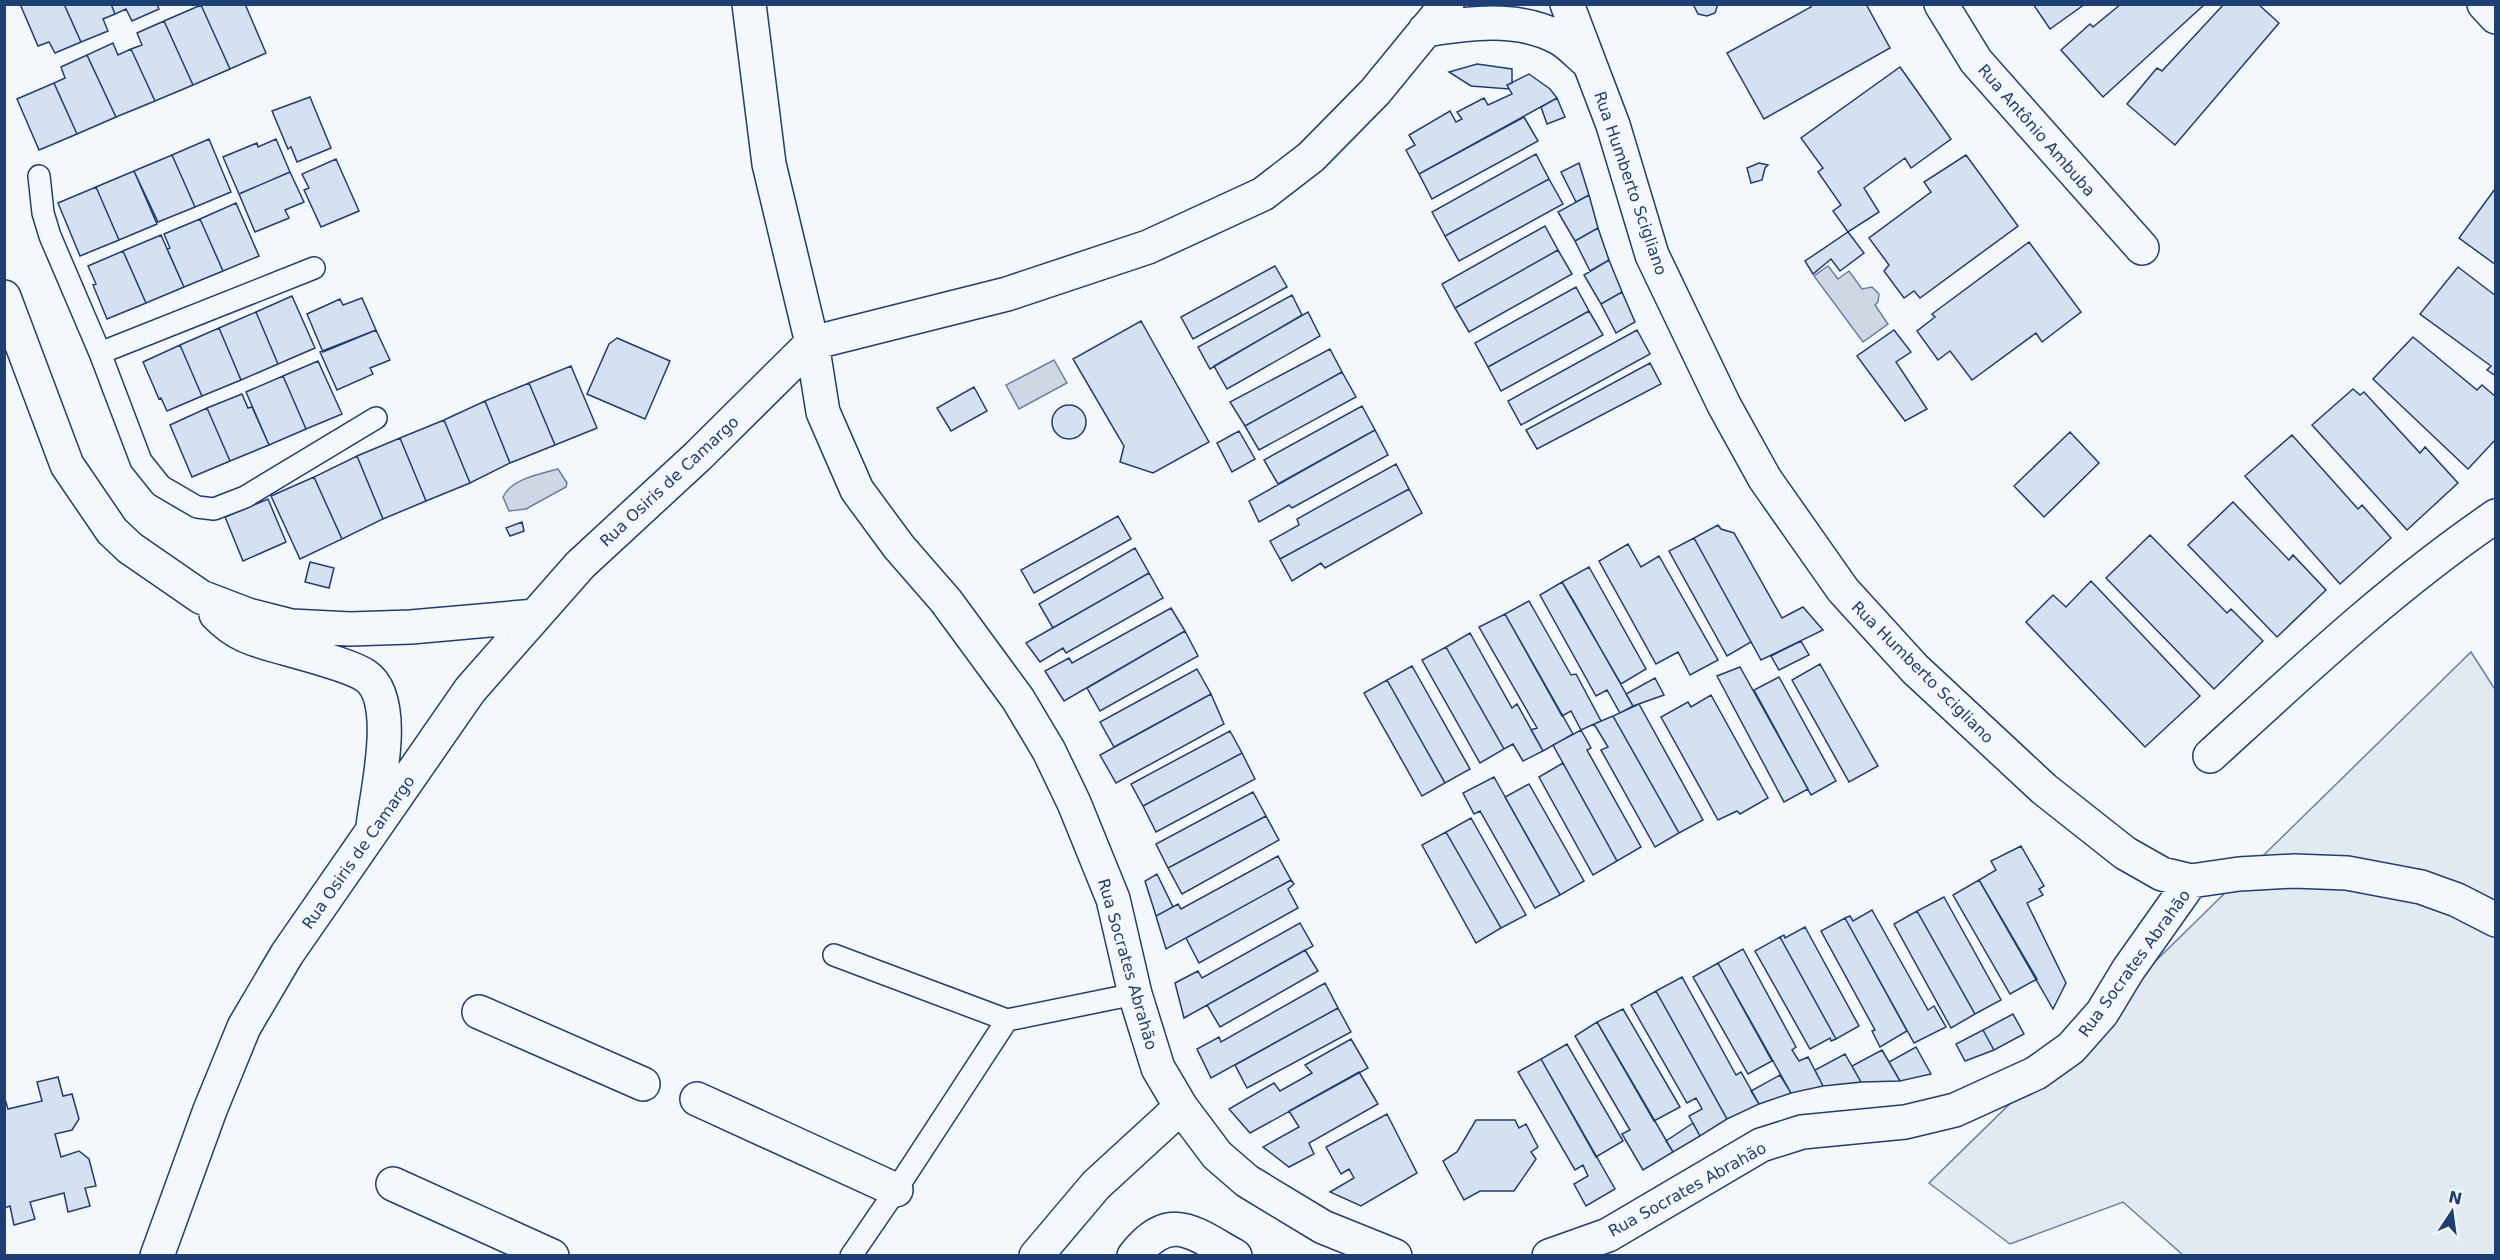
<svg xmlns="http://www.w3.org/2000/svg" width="2500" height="1260" font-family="'DejaVu Sans',sans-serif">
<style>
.green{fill:#e3e9f0;stroke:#687fa3;stroke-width:1.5}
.water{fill:#cfd7e4;stroke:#687fa3;stroke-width:1.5}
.building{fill:#d5e0f0;stroke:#1d3f73;stroke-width:1.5}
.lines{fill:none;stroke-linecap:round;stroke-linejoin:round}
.service-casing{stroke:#1d3f73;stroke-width:24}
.minor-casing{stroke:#1d3f73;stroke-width:36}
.service{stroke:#f4f7fb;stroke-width:21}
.minor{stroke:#f4f7fb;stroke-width:33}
.labels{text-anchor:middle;stroke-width:4.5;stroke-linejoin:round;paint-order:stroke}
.street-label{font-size:16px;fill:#1d3f73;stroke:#f4f7fb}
</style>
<rect width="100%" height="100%" fill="#f4f7fb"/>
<path class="green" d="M 2471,652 L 2496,691 L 2495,1255 L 2183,1255 L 2123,1202 L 2010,1244 L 1929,1183 Z"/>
<path class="water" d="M 1828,266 L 1838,279 L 1849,271 L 1862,289 L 1872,287 L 1879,294 L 1878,302 L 1875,305 L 1888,324 L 1863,342 L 1814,276 Z
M 1054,360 L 1067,383 L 1019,409 L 1006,385 Z
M 558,469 L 567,483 L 566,487 L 526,509 L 509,511 L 503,497 C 511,479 540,474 558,469 Z"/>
<path class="building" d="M 20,4 L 64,4 L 81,42 L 55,53 L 49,42 L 38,46 Z
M 64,4 L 111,4 L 115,14 L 103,19 L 108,31 L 81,42 Z
M 111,4 L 157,4 L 159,9 L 132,21 L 126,9 L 115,14 Z
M 245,4 L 266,53 L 230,69 L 201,5 Z
M 1693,4 L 1718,4 L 1715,13 L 1707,16 L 1698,14 Z
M 1810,4 L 1866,4 L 1890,48 L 1764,119 L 1727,53 L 1811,7 Z
M 2033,4 L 2085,4 L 2050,29 Z
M 2121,4 L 2205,4 L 2103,97 L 2061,50 L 2090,24 L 2093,27 Z
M 2224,4 L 2258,4 L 2279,23 L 2175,145 L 2127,104 L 2157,68 L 2162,71 Z
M 201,5 L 230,69 L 193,85 L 164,21 Z
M 164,21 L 193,85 L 155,101 L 131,49 L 142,45 L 137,33 Z
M 113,43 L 118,55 L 131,49 L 155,101 L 116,117 L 87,55 Z
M 87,55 L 116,117 L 77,134 L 54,83 L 65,78 L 61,67 Z
M 1477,64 L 1512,69 L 1512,83 L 1507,85 L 1509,89 L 1471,86 L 1449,72 Z
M 1900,67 L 1951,139 L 1911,168 L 1905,158 L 1864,188 L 1879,212 L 1848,232 L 1833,211 L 1841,205 L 1818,172 L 1823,168 L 1801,138 Z
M 1529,74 L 1550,89 L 1557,98 L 1419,174 L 1406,150 L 1415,145 L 1409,135 L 1450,111 L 1456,122 L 1462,119 L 1457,112 L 1484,98 L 1488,105 L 1512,94 L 1507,85 Z
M 54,83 L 77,134 L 39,150 L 17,99 Z
M 310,97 L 331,148 L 297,162 L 291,147 L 288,149 L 272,111 Z
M 1557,98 L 1565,117 L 1547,124 L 1541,107 Z
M 1524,117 L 1538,141 L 1432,199 L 1419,174 Z
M 209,139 L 231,192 L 195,207 L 172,155 Z
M 276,139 L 290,172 L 239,194 L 223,157 L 257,143 L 258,147 Z
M 1536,154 L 1549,179 L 1445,236 L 1432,212 Z
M 172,155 L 195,207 L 158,222 L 134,171 Z
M 1966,155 L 2018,226 L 1920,298 L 1914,291 L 1904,298 L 1884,271 L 1889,265 L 1869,238 L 1931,192 L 1924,182 Z
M 336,159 L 359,211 L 321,227 L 304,190 L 309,188 L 302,174 Z
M 1579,163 L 1589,195 L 1576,202 L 1561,172 Z
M 1759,163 L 1768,165 L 1765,168 L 1762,180 L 1751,183 L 1747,168 Z
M 134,171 L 157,224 L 119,240 L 96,187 Z
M 290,172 L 304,202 L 285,210 L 289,218 L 255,232 L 239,194 Z
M 1549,179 L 1563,204 L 1459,261 L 1445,236 Z
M 96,187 L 119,240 L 80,256 L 58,203 Z
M 2495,189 L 2496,190 L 2496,265 L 2459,238 Z
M 1589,195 L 1598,228 L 1575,241 L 1558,212 Z
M 236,203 L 259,256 L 223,271 L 200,219 Z
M 200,219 L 223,271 L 184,287 L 167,249 L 170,248 L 164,234 Z
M 1545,226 L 1558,250 L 1455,308 L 1442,284 Z
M 1598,228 L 1609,260 L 1590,271 L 1575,241 Z
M 1848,232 L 1864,253 L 1840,271 L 1831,259 L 1813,274 L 1805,261 Z
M 161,235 L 184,287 L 146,303 L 123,251 Z
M 2029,242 L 2081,312 L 2042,342 L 2036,333 L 1972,380 L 1950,351 L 1938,360 L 1917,331 L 1935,317 L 1932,314 Z
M 1558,250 L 1572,274 L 1469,332 L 1455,308 Z
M 123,251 L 146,303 L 107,319 L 93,285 L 96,284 L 88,266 Z
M 1609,260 L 1622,292 L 1601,304 L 1584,275 Z
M 1275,266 L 1287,287 L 1193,339 L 1181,317 Z
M 2458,267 L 2496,296 L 2496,376 L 2487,370 L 2491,366 L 2420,314 Z
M 1576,287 L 1589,311 L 1488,367 L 1475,343 Z
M 1622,292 L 1635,322 L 1616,333 L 1601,304 Z
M 1292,295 L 1302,315 L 1210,369 L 1198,347 Z
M 292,296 L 315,348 L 278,364 L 256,312 Z
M 362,298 L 376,330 L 323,352 L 307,314 L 340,299 L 343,305 Z
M 1589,311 L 1603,335 L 1501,391 L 1488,367 Z
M 256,312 L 278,364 L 241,380 L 219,328 Z
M 1308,312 L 1320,336 L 1227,389 L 1214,366 Z
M 1141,321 L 1209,442 L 1153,473 L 1120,462 L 1124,446 L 1073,359 Z
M 219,328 L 241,380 L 202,396 L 180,345 Z
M 376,330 L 390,360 L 370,368 L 373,374 L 337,390 L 320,352 Z
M 1637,330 L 1650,354 L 1521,425 L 1508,401 Z
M 1894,330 L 1911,352 L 1896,362 L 1927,409 L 1905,421 L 1857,356 Z
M 2413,337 L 2477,390 L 2482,385 L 2496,397 L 2496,439 L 2468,469 L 2373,379 Z
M 617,338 L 670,361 L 645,419 L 587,394 L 609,344 Z
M 180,345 L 202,396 L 167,411 L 161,398 L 159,399 L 143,362 Z
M 1330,349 L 1342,372 L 1245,426 L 1230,402 Z
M 318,361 L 342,414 L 306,429 L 283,376 Z
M 1650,363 L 1661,384 L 1537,449 L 1526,430 Z
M 571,366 L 597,428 L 555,445 L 529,383 Z
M 1342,372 L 1356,397 L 1259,450 L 1245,426 Z
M 283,376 L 306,429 L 269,445 L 246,392 Z
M 529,383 L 555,445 L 510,463 L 485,401 Z
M 974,387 L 987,411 L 951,431 L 937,408 Z
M 2353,389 L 2360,395 L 2364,392 L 2420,453 L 2425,447 L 2458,483 L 2407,530 L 2312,425 Z
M 242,394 L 248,408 L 252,407 L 269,445 L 230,461 L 207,408 Z
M 485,401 L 510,463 L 470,483 L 444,420 Z
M1052 422a17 17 0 1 1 34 0a17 17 0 1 1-34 0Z
M 1362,406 L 1375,430 L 1278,484 L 1264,460 Z
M 207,408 L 230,461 L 192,477 L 170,425 Z
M 444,420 L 470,483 L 426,501 L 400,438 Z
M 1375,430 L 1388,455 L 1292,508 L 1289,505 L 1259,522 L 1249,501 Z
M 1239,431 L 1255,459 L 1232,472 L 1217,443 Z
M 2070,432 L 2099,463 L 2044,517 L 2014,486 Z
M 2292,435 L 2358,509 L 2362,505 L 2391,538 L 2340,584 L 2245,476 Z
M 400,438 L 426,501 L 383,519 L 357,456 Z
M 357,456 L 383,519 L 342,539 L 314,477 Z
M 1396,464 L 1409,489 L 1280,559 L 1270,541 L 1299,525 L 1297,519 Z
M 314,477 L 342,539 L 300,559 L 271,496 Z
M 1409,489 L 1422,513 L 1325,568 L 1321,563 L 1292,581 L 1280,559 Z
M 268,499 L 286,542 L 243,561 L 225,517 Z
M 2233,502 L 2289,560 L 2293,555 L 2326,590 L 2277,637 L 2188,545 Z
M 1118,516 L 1131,539 L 1034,593 L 1021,570 Z
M 522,522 L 524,531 L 510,536 L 506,528 Z
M 1718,525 L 1721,529 L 1734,533 L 1782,618 L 1803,607 L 1823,630 L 1761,660 L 1694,538 Z
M 2150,535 L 2227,613 L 2231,609 L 2263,641 L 2214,689 L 2106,578 Z
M 1694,538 L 1751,642 L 1727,656 L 1669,551 Z
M 1628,544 L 1641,567 L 1659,556 L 1718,660 L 1690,675 L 1678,652 L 1656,664 L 1599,561 Z
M 1135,548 L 1149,573 L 1053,628 L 1039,604 Z
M 310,562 L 334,568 L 329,588 L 305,582 Z
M 1589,567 L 1646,669 L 1621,684 L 1562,582 Z
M 1149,573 L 1163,598 L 1066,653 L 1063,648 L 1040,662 L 1026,643 Z
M 2091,581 L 2200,696 L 2145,747 L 2026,622 L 2053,595 L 2066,607 Z
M 1562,582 L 1573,600 L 1633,706 L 1620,713 L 1607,690 L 1596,696 L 1540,595 Z
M 1529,601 L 1571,675 L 1576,674 L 1601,721 L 1581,730 L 1571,711 L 1562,716 L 1505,614 Z
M 1171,608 L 1185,631 L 1064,701 L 1045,671 L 1069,658 L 1072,663 Z
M 1505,614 L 1573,734 L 1543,751 L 1531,730 L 1537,728 L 1479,627 Z
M 1185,631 L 1198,656 L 1100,711 L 1087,688 Z
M 1470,633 L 1512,708 L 1517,704 L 1543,751 L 1523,761 L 1513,744 L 1504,749 L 1446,647 Z
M 1801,641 L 1809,655 L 1779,670 L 1771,656 Z
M 1446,647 L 1504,749 L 1480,763 L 1422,660 Z
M 1820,664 L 1878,766 L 1849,782 L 1792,680 Z
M 1412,666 L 1470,769 L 1445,783 L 1387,680 Z
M 1740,667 L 1808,789 L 1784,802 L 1717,676 Z
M 1197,669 L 1211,694 L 1114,747 L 1100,722 Z
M 1779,677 L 1836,781 L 1811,795 L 1754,690 Z
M 1655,678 L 1664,695 L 1633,706 L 1626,694 Z
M 1387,680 L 1445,783 L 1422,796 L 1364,693 Z
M 1211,694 L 1224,724 L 1116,783 L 1100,755 Z
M 1711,695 L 1768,798 L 1740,814 L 1737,811 L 1718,820 L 1661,717 L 1688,702 L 1691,707 Z
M 1639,704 L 1703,820 L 1679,833 L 1613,716 Z
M 1613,716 L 1679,833 L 1655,847 L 1601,750 L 1608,747 L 1594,724 Z
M 1581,730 L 1591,748 L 1587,750 L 1641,847 L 1617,861 L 1553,745 Z
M 1230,731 L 1242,753 L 1143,806 L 1131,784 Z
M 1242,753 L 1255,779 L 1156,832 L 1143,806 Z
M 1563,763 L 1617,861 L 1593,875 L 1539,777 Z
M 1494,777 L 1560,895 L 1535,908 L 1480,811 L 1474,814 L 1463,793 Z
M 1529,784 L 1584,881 L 1560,895 L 1505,797 Z
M 1253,792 L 1266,816 L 1168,868 L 1156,844 Z
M 1266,816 L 1279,840 L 1182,894 L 1168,868 Z
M 1471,818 L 1526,915 L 1501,928 L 1446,832 Z
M 1446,832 L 1501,928 L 1476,943 L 1422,845 Z
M 2021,846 L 2044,886 L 2039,889 L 2043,895 L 2027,903 L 2066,983 L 2053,1009 L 1979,880 L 1996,870 L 1991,861 Z
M 1278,856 L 1291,880 L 1166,949 L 1156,916 L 1178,904 L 1181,909 Z
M 1157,874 L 1173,907 L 1156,916 L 1145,881 Z
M 1291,880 L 1294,884 L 1288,889 L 1298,908 L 1199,963 L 1186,938 Z
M 1979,880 L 2037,979 L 2010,994 L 1953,895 Z
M 1944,897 L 2001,1000 L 1975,1014 L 1917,911 Z
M 1872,910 L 1928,1010 L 1934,1006 L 1946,1027 L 1914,1043 L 1845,918 L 1850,916 L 1853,921 Z
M 1917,911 L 1975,1014 L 1951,1028 L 1894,924 Z
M 1845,918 L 1907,1031 L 1880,1047 L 1872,1031 L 1875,1030 L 1821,931 Z
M 1300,923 L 1313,946 L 1184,1018 L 1175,983 L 1198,971 L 1202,978 Z
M 1805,927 L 1859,1026 L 1836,1039 L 1780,937 L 1784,935 L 1785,938 Z
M 1780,937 L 1836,1039 L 1831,1041 L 1830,1038 L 1810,1049 L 1755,951 Z
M 1743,949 L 1796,1047 L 1792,1050 L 1799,1061 L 1808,1057 L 1823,1086 L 1791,1093 L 1718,963 Z
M 1305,950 L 1318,971 L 1220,1027 L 1207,1005 Z
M 1718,963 L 1772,1061 L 1748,1074 L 1693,977 Z
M 1682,977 L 1736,1075 L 1741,1072 L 1759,1104 L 1727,1119 L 1656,991 Z
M 1325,983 L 1338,1008 L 1211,1078 L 1197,1049 L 1219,1037 L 1221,1042 Z
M 1656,991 L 1727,1119 L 1700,1136 L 1689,1116 L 1702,1109 L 1696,1098 L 1687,1103 L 1631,1005 Z
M 1338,1008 L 1351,1032 L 1247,1088 L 1235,1065 Z
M 1623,1009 L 1680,1107 L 1654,1121 L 1597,1022 Z
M 2013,1014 L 2024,1034 L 1994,1050 L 1983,1030 Z
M 1597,1022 L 1673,1152 L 1643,1170 L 1622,1134 L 1630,1130 L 1575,1036 Z
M 1983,1030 L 1994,1050 L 1965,1061 L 1956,1044 Z
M 1351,1039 L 1368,1068 L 1250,1133 L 1229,1109 L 1274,1083 L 1280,1091 L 1312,1073 L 1305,1065 Z
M 1567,1044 L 1623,1141 L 1596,1157 L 1541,1059 Z
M 1916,1047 L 1931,1074 L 1900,1081 L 1889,1062 Z
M 1882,1050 L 1900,1081 L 1861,1082 L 1852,1066 Z
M 1845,1054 L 1861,1082 L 1823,1086 L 1815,1070 Z
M 1541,1059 L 1615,1189 L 1586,1206 L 1574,1184 L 1588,1176 L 1583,1165 L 1575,1170 L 1518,1072 Z
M 1359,1072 L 1378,1104 L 1309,1143 L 1314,1154 L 1289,1167 L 1263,1147 L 1299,1127 L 1289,1111 Z
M 1780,1075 L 1791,1093 L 1759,1104 L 1751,1091 Z
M 58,1077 L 63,1096 L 72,1094 L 79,1119 L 72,1130 L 55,1134 L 61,1157 L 79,1151 L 89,1159 L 96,1186 L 85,1188 L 90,1206 L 68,1212 L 64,1193 L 30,1202 L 35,1219 L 14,1225 L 10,1206 L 4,1208 L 4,1096 L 8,1109 L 42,1101 L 37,1082 Z
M 1387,1114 L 1417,1173 L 1361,1206 L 1330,1192 L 1354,1178 L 1349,1169 L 1341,1174 L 1326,1147 Z
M 1476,1120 L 1515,1120 L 1519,1128 L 1526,1124 L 1538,1147 L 1531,1152 L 1536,1159 L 1514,1191 L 1480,1191 L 1464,1200 L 1443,1161 L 1457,1152 Z
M 1693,1123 L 1700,1136 L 1673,1152 L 1666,1141 Z"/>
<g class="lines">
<defs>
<path id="service" d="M 39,176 L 43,213 L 50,236 L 100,353 L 141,461 L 161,486 L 197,507 L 214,509 L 245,497 L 376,418
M 100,353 L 314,268
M 834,955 L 1007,1020
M 851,1256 L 896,1190 L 1007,1020 L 1135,994"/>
<path id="minor" d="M 749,4 L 769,164 L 812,343 L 823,412 L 857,490 L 899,547 L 946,601 L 1018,699 L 1049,751 L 1074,803 L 1113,899 L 1135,994 L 1158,1068 L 1181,1107 L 1217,1155 L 1247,1181 L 1323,1227 L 1395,1256
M 1567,4 L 1613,125 L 1652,255 L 1724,405 L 1765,479 L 1843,590 L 1915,669 L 2044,789 L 2125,853 L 2162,874 L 2191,881 L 2239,874 L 2294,871 L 2347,873 L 2421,887 L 2457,900 L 2496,920
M 1941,4 L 1976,61 L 2142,248
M 2484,4 L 2496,17
M 1425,30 C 1468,23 1517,16 1557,37 C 1569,43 1579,55 1589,63
M 4,297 L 67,465 L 112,531 L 130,548 L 201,597 L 248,615 L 291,626 L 350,629 L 411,627 L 535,616
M 216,614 C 237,636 255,640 284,648 C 304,654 350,665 366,676 C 400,700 377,790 373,826
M 2210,756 C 2302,672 2393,586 2496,516
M 479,1012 L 643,1084
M 697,1099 L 896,1190
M 393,1184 L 552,1256
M 157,1256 L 210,1110 L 244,1027 L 287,954 L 470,690 L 580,565 L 698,456 L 812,343 L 1007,294 L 1148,247 L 1263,194 L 1311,157 L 1375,92 L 1447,4
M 1036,1256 L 1096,1185 L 1181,1107
M 1134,1256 C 1170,1209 1195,1234 1235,1256
M 1549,1256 L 1608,1235 L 1761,1145 L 1802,1132 L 1905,1122 L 1955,1110 L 2036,1073 L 2071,1048 L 2102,1013 L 2128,970 L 2191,881"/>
</defs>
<use href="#service" class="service-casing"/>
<use href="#minor" class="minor-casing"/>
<use href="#service" class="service"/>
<use href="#minor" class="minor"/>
</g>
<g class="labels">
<g class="street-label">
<text transform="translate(2037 130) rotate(49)" y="6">Rua Antônio Ambuba</text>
<text transform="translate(1631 183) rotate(71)" y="6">Rua Humberto Scigliano</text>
<text transform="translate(669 481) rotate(-43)" y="6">Rua Osiris de Camargo</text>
<text transform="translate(1923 672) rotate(45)" y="6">Rua Humberto Scigliano</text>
<text transform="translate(358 852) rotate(-55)" y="6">Rua Osiris de Camargo</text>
<text transform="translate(2134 963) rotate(-54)" y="6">Rua Socrates Abrahão</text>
<text transform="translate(1128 964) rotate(74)" y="6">Rua Socrates Abrahão</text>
<text transform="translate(1687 1189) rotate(-29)" y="6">Rua Socrates Abrahão</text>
</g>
</g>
<rect width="2500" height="1260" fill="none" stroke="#1d3f73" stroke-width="12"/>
<g transform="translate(2452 1212) rotate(13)" stroke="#f4f7fb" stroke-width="4.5" paint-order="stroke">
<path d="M0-4.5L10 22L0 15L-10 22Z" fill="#1d3f73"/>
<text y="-9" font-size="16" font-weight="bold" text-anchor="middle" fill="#1d3f73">N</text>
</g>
</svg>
